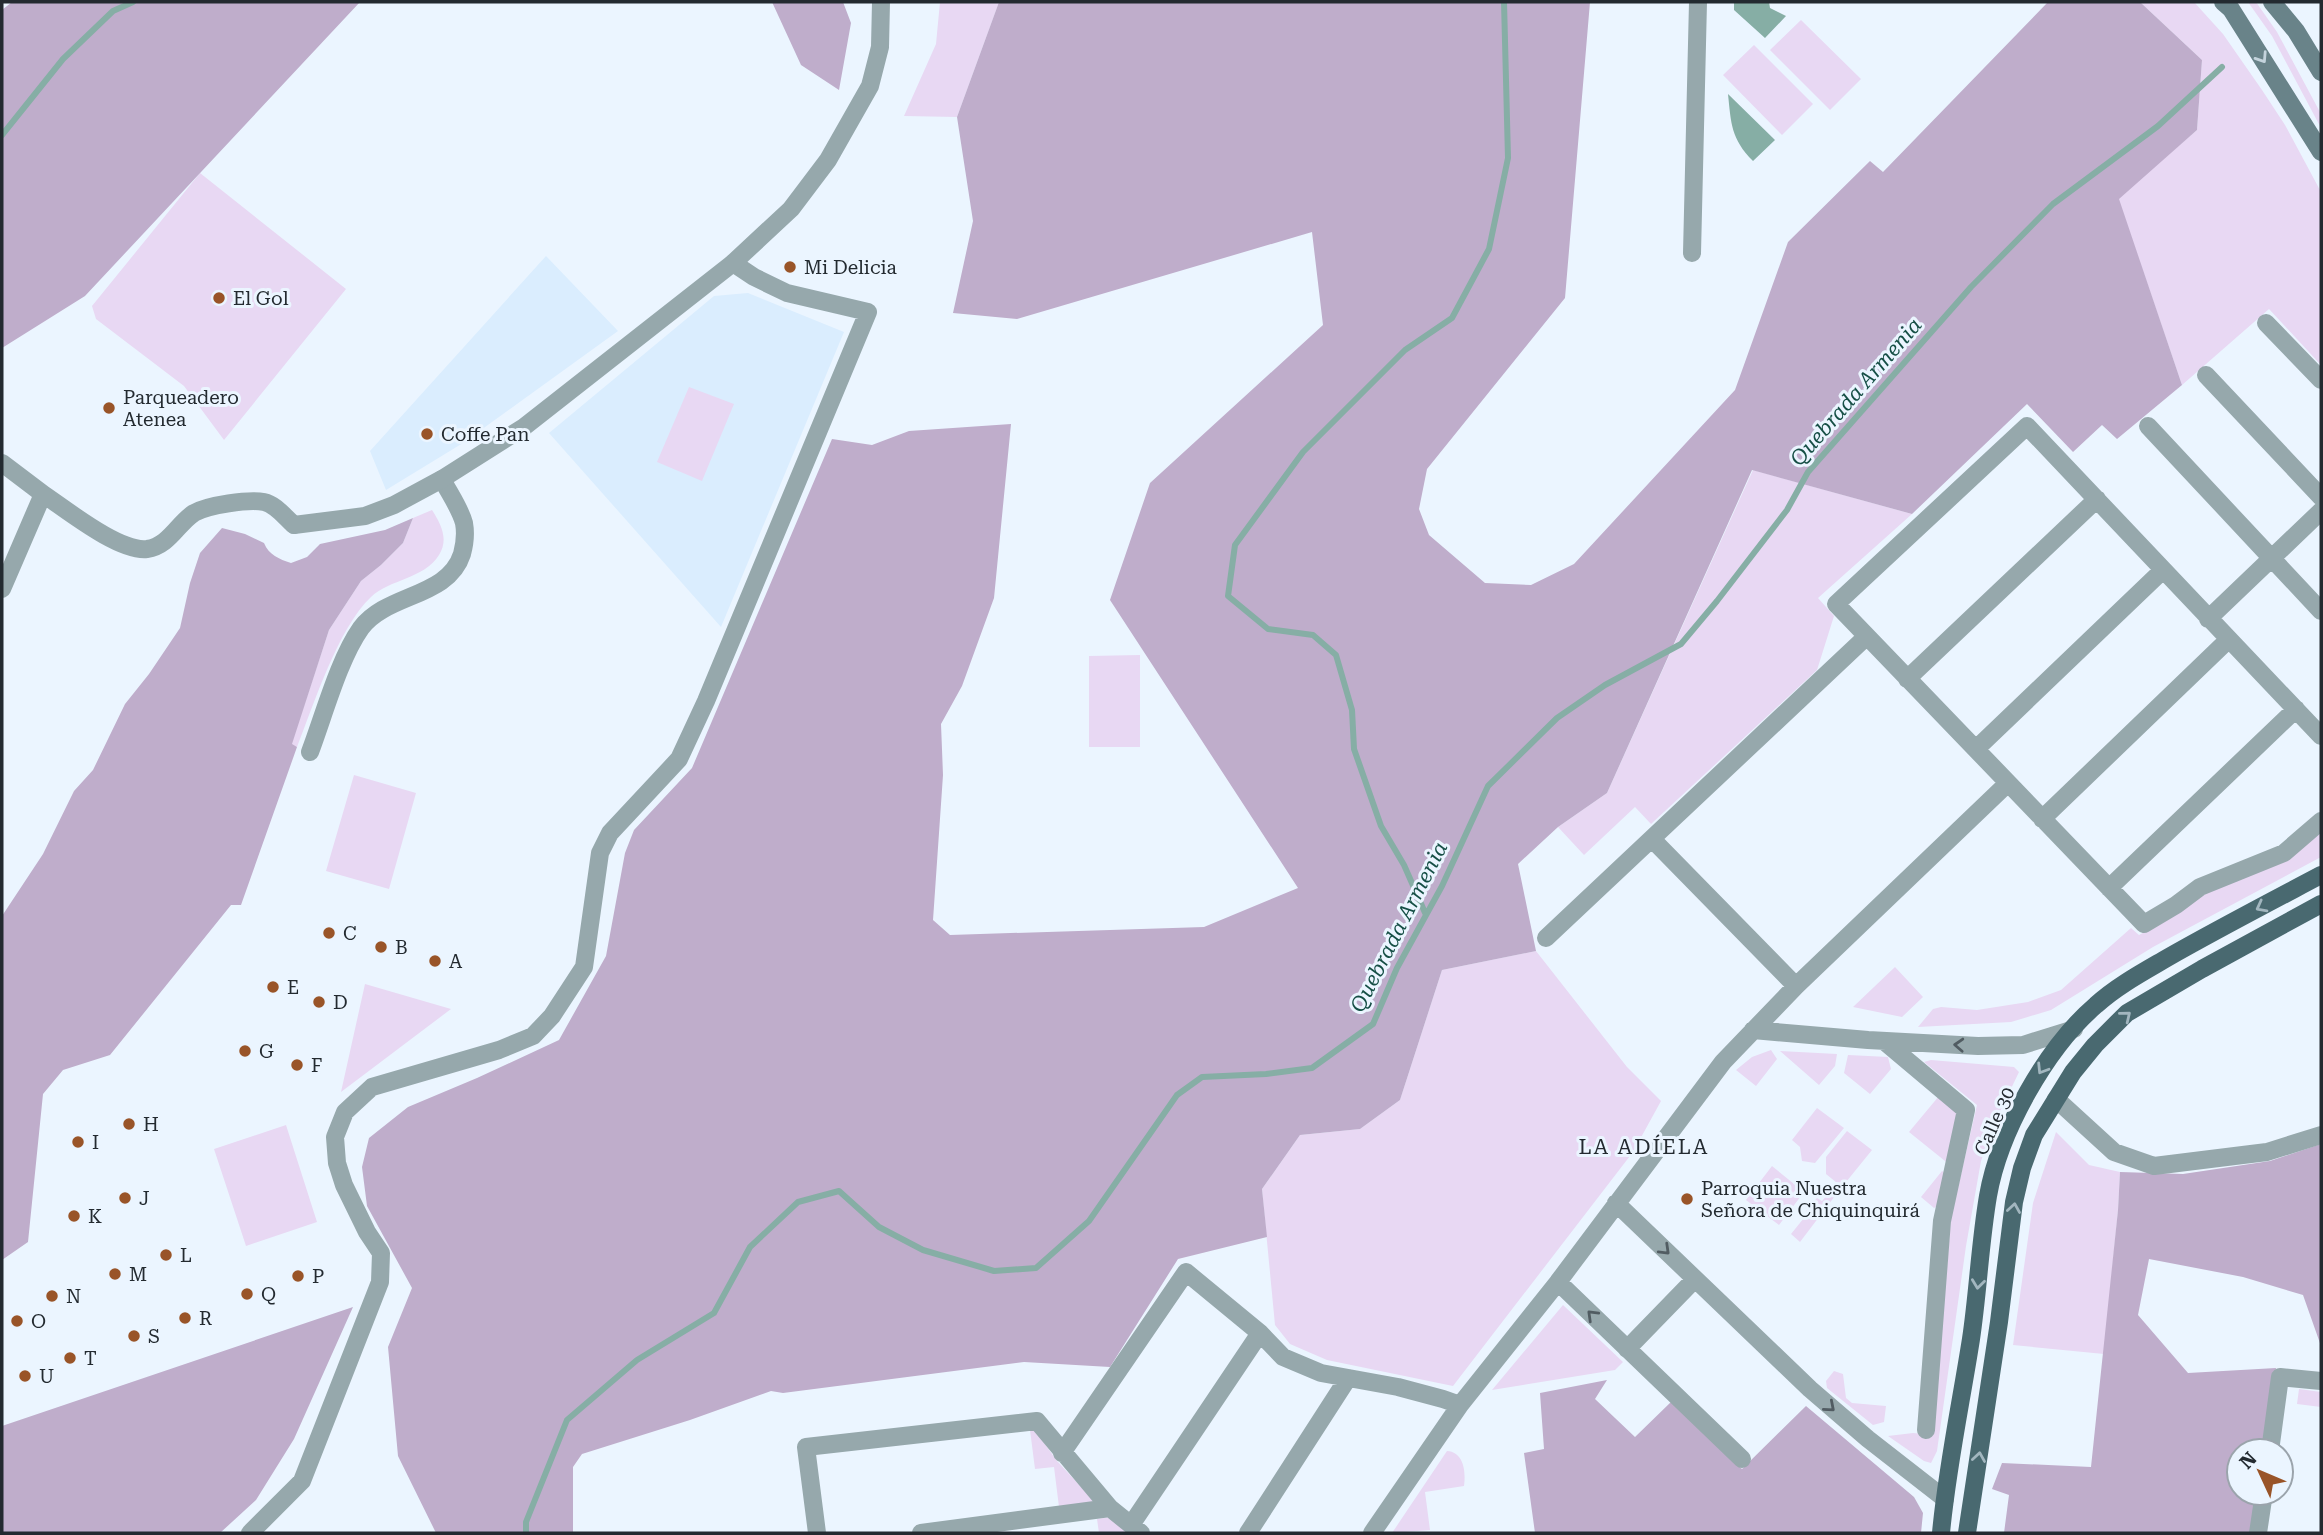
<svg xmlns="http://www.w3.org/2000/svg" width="2323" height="1535" font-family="'Roboto Serif',serif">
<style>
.built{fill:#daedfe}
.green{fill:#e8d8f3}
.forest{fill:#bfadcb}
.water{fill:#86aea5}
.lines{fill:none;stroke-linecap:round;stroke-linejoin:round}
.stream{stroke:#86aea5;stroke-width:6}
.minor{stroke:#96a8ac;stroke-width:18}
.tertiary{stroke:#96a8ac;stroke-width:18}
.secondary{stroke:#698389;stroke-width:18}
.primary{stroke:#496970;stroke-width:18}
.oneway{stroke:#c4d3dc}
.oneway2{stroke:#a2b6bf}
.oneway3{stroke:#515c62}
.poi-dot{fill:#995428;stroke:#ebf5ff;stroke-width:2.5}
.labels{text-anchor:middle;stroke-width:6;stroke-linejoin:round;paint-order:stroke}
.poi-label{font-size:19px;fill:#232a30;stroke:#ebf5ff;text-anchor:start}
.street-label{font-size:19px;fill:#232a30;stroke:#ebf5ff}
.water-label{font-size:21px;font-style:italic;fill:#164f46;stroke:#ebf5ff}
.neighbourhood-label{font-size:21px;letter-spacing:2px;fill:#232a30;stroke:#ebf5ff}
</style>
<rect width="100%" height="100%" fill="#ebf5ff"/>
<path class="built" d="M 546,256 L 618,331 L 463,443 L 386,490 L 370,451 Z
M 748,293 L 844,332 L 721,627 L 549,433 L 714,296 Z"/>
<path class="green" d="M 940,2 L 999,2 L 957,117 L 904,116 L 936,44 Z
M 2140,2 L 2194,2 L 2223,34 L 2262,90 L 2285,125 L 2321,192 L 2321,365 L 2269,309 L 2182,385 L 2118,198 L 2197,130 L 2202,60 Z
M 2248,2 L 2256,2 L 2277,32 L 2321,114 L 2321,128 L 2272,36 Z
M 1801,20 L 1861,79 L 1830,110 L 1770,50 Z
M 1754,45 L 1813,104 L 1782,135 L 1723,75 Z
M 200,173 L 346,289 L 224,440 L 184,386 L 96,319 L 92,306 Z
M 689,387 L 734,404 L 702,481 L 657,462 Z
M 1753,470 L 1912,514 L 1818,598 L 1834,616 L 1817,670 L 1651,824 L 1635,807 L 1584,855 L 1558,827 L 1607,793 Z
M 432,510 C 441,524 449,539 439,555 C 424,579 390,579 371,597 C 338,628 314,704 297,747 L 291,745 L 329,630 L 361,581 L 381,565 L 403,543 L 413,518 Z
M 1140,655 L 1140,747 L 1089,747 L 1089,656 Z
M 354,775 L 416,793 L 389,889 L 326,871 Z
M 2321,831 L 2321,857 L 2153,947 L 2051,1010 L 2011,1022 L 1918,1027 L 1933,1009 L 1941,1007 L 1977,1010 L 2028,1002 L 2061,990 L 2131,928 L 2139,935 L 2162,923 L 2200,897 Z
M 1536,951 L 1627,1067 L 1661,1101 L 1633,1152 L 1453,1386 L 1327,1360 L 1290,1344 L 1275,1325 L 1262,1189 L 1300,1135 L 1360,1129 L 1400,1100 L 1442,970 Z
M 1895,967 L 1923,997 L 1902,1017 L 1853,1007 Z
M 365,984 L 451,1009 L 341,1092 Z
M 1771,1050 L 1777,1059 L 1756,1086 L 1736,1070 L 1752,1057 Z
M 1780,1051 L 1837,1054 L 1835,1066 L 1819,1085 Z
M 1848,1055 L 1888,1057 L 1891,1069 L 1870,1094 L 1844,1073 Z
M 1931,1060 L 2014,1067 L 2019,1072 L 1994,1124 L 1981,1161 L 1966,1246 L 1937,1451 L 1931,1463 L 1924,1461 L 1888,1436 L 1913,1433 L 1933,1435 L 1951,1218 L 1977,1105 L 1924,1062 Z
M 1939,1096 L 1959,1114 L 1950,1165 L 1909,1132 Z
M 1817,1108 L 1844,1128 L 1815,1163 L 1802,1161 L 1800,1147 L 1792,1140 Z
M 286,1125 L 317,1222 L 246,1246 L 214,1149 Z
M 1847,1131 L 1872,1150 L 1842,1187 L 1826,1174 L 1826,1157 Z
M 2056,1132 L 2089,1165 L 2120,1172 L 2118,1210 L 2104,1354 L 2013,1345 L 2033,1203 Z
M 1772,1166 L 1804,1192 L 1779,1225 L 1746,1200 Z
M 1942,1171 L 1947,1174 L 1939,1205 L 1934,1208 L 1921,1197 Z
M 1830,1185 L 1838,1192 L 1800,1242 L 1791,1234 L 1808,1213 L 1806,1211 L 1817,1198 L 1822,1201 L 1829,1193 L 1826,1190 Z
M 1563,1305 L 1623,1362 L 1615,1370 L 1492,1390 Z
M 1834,1371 L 1843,1374 L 1846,1398 L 1852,1403 L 1886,1406 L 1884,1422 L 1873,1425 L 1827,1388 L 1826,1381 Z
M 2299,1389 L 2321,1392 L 2321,1407 L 2297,1404 Z
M 1030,1430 L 1035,1430 L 1057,1461 L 1096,1503 L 1059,1507 L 1054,1467 L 1035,1469 Z
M 1447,1451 C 1464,1452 1466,1472 1464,1486 L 1425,1492 L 1430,1530 L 1392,1533 Z
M 1111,1517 L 1130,1533 L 1099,1533 L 1097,1519 Z"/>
<path class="forest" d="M 12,2 L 360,2 L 85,296 L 2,348 L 2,10 Z
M 772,2 L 843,2 L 851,23 L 839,90 L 801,65 Z
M 999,2 L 1590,2 L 1565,298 L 1427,469 L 1419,509 L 1429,535 L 1485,583 L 1531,585 L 1574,564 L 1735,390 L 1788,242 L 1870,161 L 1883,172 L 2048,2 L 2140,2 L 2202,60 L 2197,130 L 2119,199 L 2182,385 L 2117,439 L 2102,425 L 2073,452 L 2027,404 L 1912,514 L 1752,470 L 1607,793 L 1558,827 L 1518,864 L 1536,951 L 1442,970 L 1400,1100 L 1360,1129 L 1300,1135 L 1262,1189 L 1267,1237 L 1178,1259 L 1110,1367 L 1024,1362 L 783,1393 L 771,1391 L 690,1420 L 582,1454 L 573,1467 L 573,1533 L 436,1533 L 398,1456 L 388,1347 L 412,1288 L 367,1206 L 362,1167 L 369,1138 L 408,1107 L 477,1078 L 559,1040 L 606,956 L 625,853 L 634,830 L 692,768 L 832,439 L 872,445 L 909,431 L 1011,424 L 994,598 L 962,686 L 941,724 L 943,775 L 933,920 L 950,935 L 1204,927 L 1298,888 L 1110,600 L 1150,483 L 1323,325 L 1312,232 L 1017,319 L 953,313 L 973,221 L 957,117 Z
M 413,518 L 403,543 L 381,565 L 361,581 L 329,630 L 292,744 L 297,747 L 241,905 L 231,905 L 110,1055 L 63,1070 L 43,1094 L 28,1242 L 2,1260 L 2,916 L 43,854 L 74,791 L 93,770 L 125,704 L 149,674 L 180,628 L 190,583 L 200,553 L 222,528 L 245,534 L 264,543 C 269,555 279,559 291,563 L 307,557 L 320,544 L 385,530 Z
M 2321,1144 L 2321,1346 L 2303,1295 L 2243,1277 L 2149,1259 L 2138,1315 L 2188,1373 L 2276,1368 L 2263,1451 L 2239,1451 L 2239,1493 L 2256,1493 L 2250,1533 L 2004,1533 L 2009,1495 L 1992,1489 L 2002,1463 L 2091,1467 L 2118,1210 L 2120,1172 L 2183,1174 L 2270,1161 Z
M 353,1307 L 294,1439 L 256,1500 L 220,1533 L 2,1533 L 2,1426 Z
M 1607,1380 L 1595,1399 L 1635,1437 L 1672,1401 L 1742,1469 L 1806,1406 L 1914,1497 L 1923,1513 L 1921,1533 L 1535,1533 L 1524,1453 L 1544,1449 L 1540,1393 Z"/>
<path class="water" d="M 1734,2 L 1769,2 L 1770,8 L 1786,16 L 1765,38 L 1734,10 Z
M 1728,94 L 1775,140 L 1753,161 C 1731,139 1731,123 1728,94 Z"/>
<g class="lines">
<path class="stream" d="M 2,135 L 63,59 L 113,11 L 133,2
M 1426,915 L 1404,865 L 1381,826 L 1354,749 L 1352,710 L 1336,655 L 1313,635 L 1268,629 L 1228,596 L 1235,545 L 1303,452 L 1405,350 L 1452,318 L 1489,249 L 1508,158 L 1504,2
M 526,1533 L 526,1522 L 567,1420 L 637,1360 L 714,1313 L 750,1247 L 798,1202 L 839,1191 L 879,1227 L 923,1250 L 994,1271 L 1036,1268 L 1089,1221 L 1177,1095 L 1202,1077 L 1266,1074 L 1312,1068 L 1373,1024 L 1397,968 L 1442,886 L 1488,786 L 1557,718 L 1605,685 L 1681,644 L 1717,601 L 1787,510 L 1808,472 L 1971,287 L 2053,204 L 2158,126 L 2222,67"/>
<path class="minor" d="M 1692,253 L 1698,2
M 2266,323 L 2321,380
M 2206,375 L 2321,497
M 2148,426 L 2321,611
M 2,463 L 43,494
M 2,589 L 43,494 C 67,510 119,552 147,549 C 169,546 178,523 194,513 C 208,505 249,499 264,502 C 275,504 285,517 294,525
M 2208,619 L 2321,511
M 1907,679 L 2097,499
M 2321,736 L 2027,426 L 1836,604 L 2144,924 L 2176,905 L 2200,887 L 2284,853 L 2321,821
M 1976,749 L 2163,570
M 310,752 C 324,715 339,659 361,628 C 387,593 448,598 462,554 C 465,543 466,534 464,523 C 460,508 449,493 442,479
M 2042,819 L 2228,640
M 1652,839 L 1796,986
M 2109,888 L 2296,709
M 1546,938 L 1866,637
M 1753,1030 L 1868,1040 L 1978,1046 L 2023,1045 L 2074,1029
M 1884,1041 L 1966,1110 L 1942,1221 L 1926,1430
M 2056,1099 L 2114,1152 L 2154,1166 L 2267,1152 L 2321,1135
M 1616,1203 L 1810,1389 L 1868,1439 L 1945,1499
M 1558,1282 L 1742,1459
M 1627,1349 L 1695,1279
M 2270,1451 L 2280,1377 L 2321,1381
M 1062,1453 L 1186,1272 L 1260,1333 L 1283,1357 L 1321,1373 L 1398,1387 L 1443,1399 L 1460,1405
M 1131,1525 L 1260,1333
M 250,1533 L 302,1481 L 380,1282 L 381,1253 L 367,1232 L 344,1185 L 337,1163 L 335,1137 L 345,1112 L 372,1087 L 499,1050 L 533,1036 L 552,1016 L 584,967 L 600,853 L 610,833 L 679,759 L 706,701 L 868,312 L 787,293 L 754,277 L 733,263
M 817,1533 L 806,1447 L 1037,1421 L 1110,1508 L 1141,1533
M 921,1533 L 1110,1508
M 1248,1533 L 1348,1378
M 1372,1533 L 1460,1405 L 1558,1282 L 1723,1062 L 1796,986 L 2008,783
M 2258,1533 L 2264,1493"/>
<path class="tertiary" d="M 294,525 L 365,516 L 394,505 L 442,479 L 524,427 L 733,263 L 791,209 L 828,160 L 870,86 L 880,47 L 881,2"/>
<path class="secondary" d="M 2223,2 L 2231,9 L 2321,152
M 2272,2 L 2296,31 L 2321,72"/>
<path class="primary" d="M 1941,1533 C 1947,1468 1961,1403 1971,1339 C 1978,1292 1980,1243 1988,1196 C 1999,1132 2046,1048 2096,1005 C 2117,986 2143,972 2167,958 C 2218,929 2270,902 2321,875
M 1967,1533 L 1999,1322 L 2014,1202 L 2022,1168 L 2034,1135 L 2073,1072 L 2095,1045 L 2127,1013 L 2202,969 L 2321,904"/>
</g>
<defs><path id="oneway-chevron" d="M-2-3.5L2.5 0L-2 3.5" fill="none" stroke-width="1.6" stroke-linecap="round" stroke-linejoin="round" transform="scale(1.75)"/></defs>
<use class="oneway" href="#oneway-chevron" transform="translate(2262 58) rotate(57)"/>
<g class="oneway2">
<use href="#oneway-chevron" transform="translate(2261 907) rotate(152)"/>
<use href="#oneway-chevron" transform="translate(2126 1016) rotate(-39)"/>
<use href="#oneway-chevron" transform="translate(2042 1069) rotate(122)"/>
<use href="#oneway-chevron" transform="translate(2014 1208) rotate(-81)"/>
<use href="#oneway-chevron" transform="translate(1978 1284) rotate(97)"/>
<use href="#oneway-chevron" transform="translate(1979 1457) rotate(-81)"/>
</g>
<g class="oneway3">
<use href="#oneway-chevron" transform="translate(1959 1045) rotate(-177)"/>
<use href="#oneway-chevron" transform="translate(1665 1250) rotate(44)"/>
<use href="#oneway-chevron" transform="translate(1592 1315) rotate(-136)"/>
<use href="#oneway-chevron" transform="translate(1830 1407) rotate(41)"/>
</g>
<g class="poi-dot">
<circle cx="790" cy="267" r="7"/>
<circle cx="219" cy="298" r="7"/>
<circle cx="109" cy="408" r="7"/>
<circle cx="427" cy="434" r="7"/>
<circle cx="329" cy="933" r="7"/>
<circle cx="381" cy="947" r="7"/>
<circle cx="435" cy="961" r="7"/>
<circle cx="273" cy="987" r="7"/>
<circle cx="319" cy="1002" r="7"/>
<circle cx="245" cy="1051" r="7"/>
<circle cx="297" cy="1065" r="7"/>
<circle cx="129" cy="1124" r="7"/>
<circle cx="78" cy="1142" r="7"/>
<circle cx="125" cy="1198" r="7"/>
<circle cx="1687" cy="1199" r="7"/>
<circle cx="74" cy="1216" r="7"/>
<circle cx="166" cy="1255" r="7"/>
<circle cx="115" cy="1274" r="7"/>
<circle cx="298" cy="1276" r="7"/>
<circle cx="247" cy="1294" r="7"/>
<circle cx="52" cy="1296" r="7"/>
<circle cx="185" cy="1318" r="7"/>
<circle cx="17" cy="1321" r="7"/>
<circle cx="134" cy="1336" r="7"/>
<circle cx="70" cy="1358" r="7"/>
<circle cx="25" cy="1376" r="7"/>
</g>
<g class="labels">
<g class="poi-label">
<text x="804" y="274">Mi Delicia</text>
<text x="233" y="305">El Gol</text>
<text x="123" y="404">Parqueadero<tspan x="123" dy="22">Atenea</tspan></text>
<text x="441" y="441">Coffe Pan</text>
<text x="343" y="940">C</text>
<text x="395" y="954">B</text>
<text x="449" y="968">A</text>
<text x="287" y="994">E</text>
<text x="333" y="1009">D</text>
<text x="259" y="1058">G</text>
<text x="311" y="1072">F</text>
<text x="143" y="1131">H</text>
<text x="92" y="1149">I</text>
<text x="1701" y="1195">Parroquia Nuestra<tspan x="1701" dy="22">Señora de Chiquinquirá</tspan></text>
<text x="139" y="1205">J</text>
<text x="88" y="1223">K</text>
<text x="180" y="1262">L</text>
<text x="129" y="1281">M</text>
<text x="312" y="1283">P</text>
<text x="261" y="1301">Q</text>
<text x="66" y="1303">N</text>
<text x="199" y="1325">R</text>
<text x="31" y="1328">O</text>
<text x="148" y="1343">S</text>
<text x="84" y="1365">T</text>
<text x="39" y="1383">U</text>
</g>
<g class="street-label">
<text transform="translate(1994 1121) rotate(-66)" y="7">Calle 30</text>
</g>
<g class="water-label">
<text transform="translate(1856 392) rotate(-49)" y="7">Quebrada Armenia</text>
<text transform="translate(1399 927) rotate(-63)" y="7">Quebrada Armenia</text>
</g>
<g class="neighbourhood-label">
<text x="1644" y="1154">LA ADÍELA</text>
</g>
</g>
<rect width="2323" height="1535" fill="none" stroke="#232a30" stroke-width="7"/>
<g transform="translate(2260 1472) rotate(314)"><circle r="33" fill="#ebf5ff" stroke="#9ba4ac" stroke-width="2"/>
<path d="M0-5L12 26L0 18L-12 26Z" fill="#995428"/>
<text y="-10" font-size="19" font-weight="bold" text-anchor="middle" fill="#232a30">N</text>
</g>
</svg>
